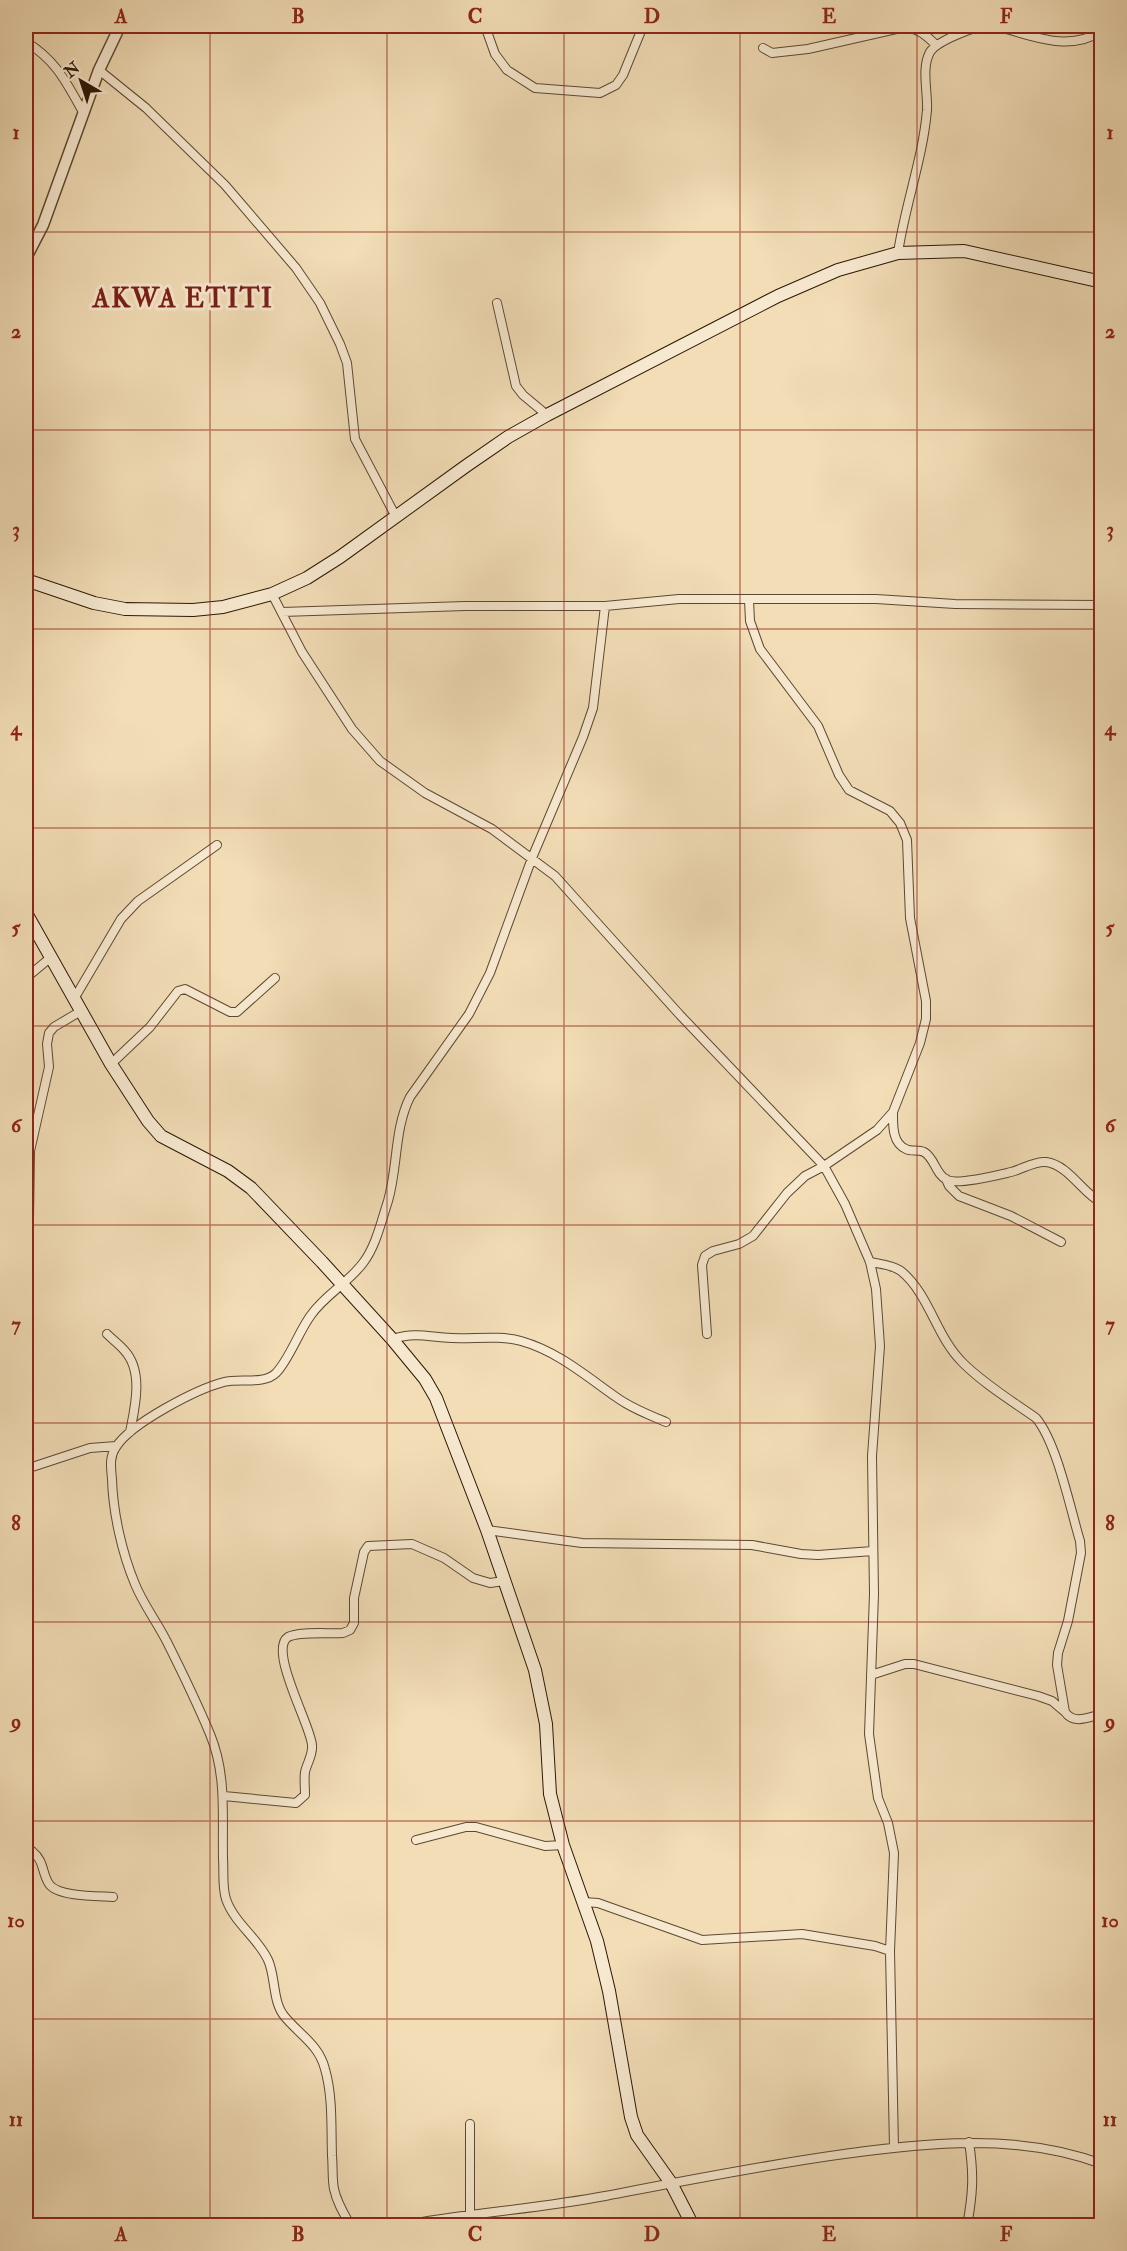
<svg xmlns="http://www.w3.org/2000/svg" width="1127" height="2251" font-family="'IM FELL Double Pica',serif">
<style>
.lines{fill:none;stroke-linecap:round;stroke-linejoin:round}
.minor-casing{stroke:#5c4931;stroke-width:10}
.tertiary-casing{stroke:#5c4931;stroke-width:13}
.secondary-casing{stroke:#2a1804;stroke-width:14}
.minor{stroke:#f7e9d0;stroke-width:8}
.tertiary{stroke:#f7e9d0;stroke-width:10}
.secondary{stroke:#f7e9d0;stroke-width:12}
.grid{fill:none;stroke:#8f2418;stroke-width:1.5;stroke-opacity:0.55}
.labels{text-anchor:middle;stroke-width:6;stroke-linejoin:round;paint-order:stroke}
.district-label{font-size:27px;font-weight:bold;letter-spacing:1.5px;fill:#7a1f14;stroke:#f7e9d0}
.neatline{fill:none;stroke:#8f2418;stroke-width:2}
.grid-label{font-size:20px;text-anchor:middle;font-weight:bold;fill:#8f2418}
</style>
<rect width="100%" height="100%" fill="#f2ddb7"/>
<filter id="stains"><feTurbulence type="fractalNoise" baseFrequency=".00333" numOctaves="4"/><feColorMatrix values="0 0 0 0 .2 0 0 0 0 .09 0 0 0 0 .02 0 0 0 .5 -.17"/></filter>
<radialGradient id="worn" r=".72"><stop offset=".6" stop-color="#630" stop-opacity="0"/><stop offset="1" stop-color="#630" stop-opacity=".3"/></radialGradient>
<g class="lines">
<defs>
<path id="minor" d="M 485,26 L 495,54 L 507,70 L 535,88 L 600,93 L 616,85 L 623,75 L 643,26
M 26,42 C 56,60 66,82 83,112
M 763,48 L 772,53 L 808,49 L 905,27 C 919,29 926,35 936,45
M 99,70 L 146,108 L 225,185 L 296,268 L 320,303 L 340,344 L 347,363 L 355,439 L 396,517
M 898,253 C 905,205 923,158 927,110 C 928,92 921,68 930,52 C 937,41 975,26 987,26 C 995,26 1003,28 1010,30 C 1041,39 1072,50 1102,31
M 497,303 L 516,386 L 523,395 L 547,415
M 272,594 L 302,652 L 352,729 L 380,761 L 425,793 L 492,829 L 555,876 L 680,1015 L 824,1166 L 845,1204 L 870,1262 L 876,1289 L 880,1346 L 872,1456 L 874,1594 L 869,1734 L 878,1798 L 888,1823 L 894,1853 L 890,1951 L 894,2148
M 282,612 L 465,606 L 605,606 L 679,599 L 876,599 L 955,604 L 1102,605
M 26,978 L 50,958
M 74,999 L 121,919 L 138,901 L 217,845
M 111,1064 L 150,1027 L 178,991 L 185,989 L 230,1012 L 237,1012 L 275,978
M 893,1112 C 893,1125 892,1143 906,1149 C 911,1152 918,1149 924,1152 C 935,1158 935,1174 947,1180 C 958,1185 998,1175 1011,1172 C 1023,1169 1034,1161 1046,1162 C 1069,1165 1082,1193 1102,1203
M 946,1179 L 949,1186 L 959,1196 L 1011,1216 L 1061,1242
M 26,1225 L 29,1218 L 30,1151 L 49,1067 L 47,1044 L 49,1033 L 54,1027 L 81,1011
M 870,1262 C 880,1264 893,1265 901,1271 C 930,1295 936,1337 963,1363 C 984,1384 1012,1401 1036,1418 C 1057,1443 1070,1508 1080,1541 L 1081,1553 L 1068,1621 L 1058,1653 L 1057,1665 L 1065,1712 C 1074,1725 1089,1717 1102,1714
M 107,1334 C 113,1340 119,1344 124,1350 C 144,1371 135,1407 130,1432
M 707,1334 L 702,1265 L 705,1256 L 713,1251 L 739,1244 L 753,1236 L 787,1193 L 805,1176 L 824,1166 L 877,1130 L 893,1112 L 920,1043 L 926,1019 L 926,1001 L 910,918 L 907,840 L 900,823 L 890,811 L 849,790 L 839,775 L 818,726 L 760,649 L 750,621 L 749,600
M 392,1339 C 418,1332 427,1337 452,1338 C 475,1339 499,1335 521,1341 C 557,1351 586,1376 616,1397 C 631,1408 649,1415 666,1422
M 26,1469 L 90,1448 L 116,1446
M 487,1530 L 582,1543 L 752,1545 L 801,1554 L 818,1555 L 873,1551
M 871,1675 L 905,1664 L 914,1664 L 1038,1696 L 1052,1701 L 1065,1712
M 224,1796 L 296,1803 L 305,1795 C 305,1787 304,1779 305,1772 C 307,1763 313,1755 312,1745 C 311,1726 268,1650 288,1637 C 299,1631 330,1634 343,1633 L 350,1630 L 354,1623 L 354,1598 L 364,1552 L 368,1546 L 412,1544 L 444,1558 L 473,1578 L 490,1583 L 504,1581
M 416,1840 L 466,1827 L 476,1827 L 545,1846 L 563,1845
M 26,1851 L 32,1851 C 45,1862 41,1871 49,1884 C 58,1897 98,1896 113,1897
M 584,1902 L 598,1903 L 702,1940 L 802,1934 L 875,1946 L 890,1951
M 470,2214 L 470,2124
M 351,2226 C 344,2214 337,2203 334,2189 C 332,2179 333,2167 332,2156 C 331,2128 333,2097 325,2069 C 319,2045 300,2035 285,2017 C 272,2002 276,1977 268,1960 C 258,1938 234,1923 226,1899 C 222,1887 224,1872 223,1859 C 222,1816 227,1775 210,1734 C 197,1703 182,1672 167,1642 C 157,1622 143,1604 135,1584 C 122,1553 113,1513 112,1479 C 111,1468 109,1457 116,1447 C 131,1423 197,1389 224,1382 C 239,1378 264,1385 276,1373 C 289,1360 299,1331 311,1315 C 325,1295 348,1283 363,1263 C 376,1246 381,1222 388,1201 C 398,1167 394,1129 410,1097 L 469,1014 L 490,973 L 532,858 L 583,737 L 593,708 L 605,606
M 399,2226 C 467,2213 537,2209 605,2196 C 683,2181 759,2166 837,2155 C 925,2143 1017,2132 1102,2164
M 967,2226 C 973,2193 974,2175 969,2142"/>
<path id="tertiary" d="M 26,258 L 43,225 L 99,70 L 120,26"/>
<path id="secondary" d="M 26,580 L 94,603 L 125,609 L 193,610 L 223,607 L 272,594 L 307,578 L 340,557 L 466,466 L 508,437 L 547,415 L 778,296 L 838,270 L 898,253 L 964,251 L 1102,282
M 26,913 L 111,1064 L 148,1121 L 161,1136 L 228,1171 L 251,1188 L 322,1262 L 392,1339 L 425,1379 L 436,1398 L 487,1530 L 535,1670 L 546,1724 L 550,1794 L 563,1845 L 597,1941 L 609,1991 L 631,2117 L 637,2135 L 671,2183 L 693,2226"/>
</defs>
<use href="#minor" class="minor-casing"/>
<use href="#tertiary" class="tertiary-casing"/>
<use href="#secondary" class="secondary-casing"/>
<use href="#minor" class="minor"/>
<use href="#tertiary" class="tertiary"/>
<use href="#secondary" class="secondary"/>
</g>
<path class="grid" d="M 210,26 L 210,2226M 387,26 L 387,2226M 564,26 L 564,2226M 740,26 L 740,2226M 917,26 L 917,2226M 26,232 L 1102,232M 26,430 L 1102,430M 26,629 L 1102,629M 26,828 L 1102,828M 26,1026 L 1102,1026M 26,1225 L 1102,1225M 26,1423 L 1102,1423M 26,1622 L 1102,1622M 26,1821 L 1102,1821M 26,2019 L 1102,2019"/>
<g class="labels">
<g class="district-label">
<text x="183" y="307">AKWA ETITI</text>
</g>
</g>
<rect width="1127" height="2251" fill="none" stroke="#f2ddb7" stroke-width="66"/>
<g transform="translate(81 81) rotate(321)" stroke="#f7e9d0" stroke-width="4.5" paint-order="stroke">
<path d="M0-4.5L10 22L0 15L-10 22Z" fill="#2a1804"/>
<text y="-9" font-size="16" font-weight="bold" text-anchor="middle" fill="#2a1804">N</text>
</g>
<rect x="33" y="33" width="1061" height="2185" class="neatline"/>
<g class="grid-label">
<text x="121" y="23">A</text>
<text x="298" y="23">B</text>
<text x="475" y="23">C</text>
<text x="652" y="23">D</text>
<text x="829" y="23">E</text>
<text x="1006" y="23">F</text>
<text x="16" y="139">1</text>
<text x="1110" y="139">1</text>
<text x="16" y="338">2</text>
<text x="1110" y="338">2</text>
<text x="16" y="536">3</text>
<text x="1110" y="536">3</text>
<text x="16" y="735">4</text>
<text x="1110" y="735">4</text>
<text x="16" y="934">5</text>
<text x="1110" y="934">5</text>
<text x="16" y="1132">6</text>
<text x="1110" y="1132">6</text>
<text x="16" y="1331">7</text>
<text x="1110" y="1331">7</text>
<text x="16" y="1530">8</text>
<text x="1110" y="1530">8</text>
<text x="16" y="1728">9</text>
<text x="1110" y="1728">9</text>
<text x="16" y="1927">10</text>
<text x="1110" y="1927">10</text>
<text x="16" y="2126">11</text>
<text x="1110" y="2126">11</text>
<text x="121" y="2241">A</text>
<text x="298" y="2241">B</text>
<text x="475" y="2241">C</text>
<text x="652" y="2241">D</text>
<text x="829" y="2241">E</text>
<text x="1006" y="2241">F</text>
</g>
<rect width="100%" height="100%" filter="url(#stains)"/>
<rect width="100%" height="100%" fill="url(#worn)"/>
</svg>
